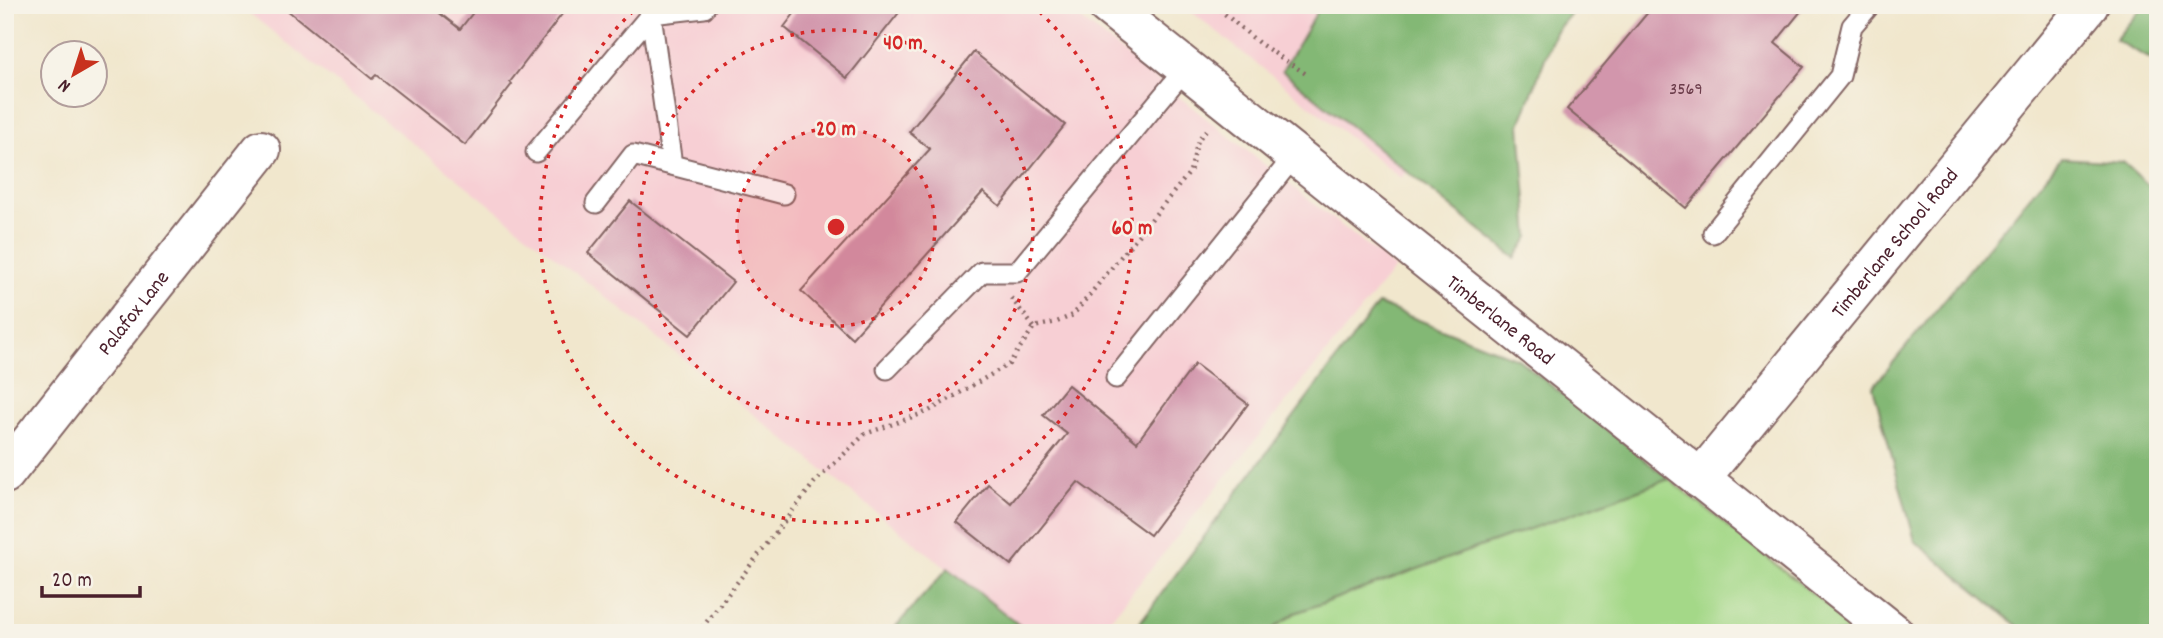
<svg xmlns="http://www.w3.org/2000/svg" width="2163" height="638" font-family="Dekko,sans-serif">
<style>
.built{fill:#f7cfd4}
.green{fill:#a4d888;stroke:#777c5a;stroke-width:2}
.forest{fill:#83b874;stroke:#666c50;stroke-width:2}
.building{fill:#d296ac}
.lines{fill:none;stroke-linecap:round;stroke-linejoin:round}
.lane-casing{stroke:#846564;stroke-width:23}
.street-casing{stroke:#846564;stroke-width:42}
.secondary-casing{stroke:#846564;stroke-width:42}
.path{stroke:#846564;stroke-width:4.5;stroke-dasharray:2 5;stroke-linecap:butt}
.lane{stroke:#fff;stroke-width:19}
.street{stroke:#fff;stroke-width:38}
.secondary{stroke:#fff;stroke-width:38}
.ring{fill:none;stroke:#d62828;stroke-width:3.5;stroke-dasharray:3.5 7}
.labels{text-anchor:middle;stroke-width:5;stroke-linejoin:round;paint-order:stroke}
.number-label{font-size:18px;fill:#6c3d4b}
.street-label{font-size:21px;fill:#4a1f2b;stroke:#f7f3e8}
.centre{fill:#d62828;stroke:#f7f3e8;stroke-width:3.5}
.ring-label{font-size:21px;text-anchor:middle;font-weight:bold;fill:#d62828;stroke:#f7f3e8;stroke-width:5;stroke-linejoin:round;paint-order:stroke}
</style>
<rect width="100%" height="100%" fill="#f7f3e8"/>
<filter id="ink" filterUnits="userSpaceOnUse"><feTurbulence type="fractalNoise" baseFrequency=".0143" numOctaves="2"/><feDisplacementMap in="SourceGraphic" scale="14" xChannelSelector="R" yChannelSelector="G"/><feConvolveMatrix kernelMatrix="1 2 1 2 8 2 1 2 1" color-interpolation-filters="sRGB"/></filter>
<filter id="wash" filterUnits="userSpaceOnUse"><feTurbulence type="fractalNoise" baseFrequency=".00686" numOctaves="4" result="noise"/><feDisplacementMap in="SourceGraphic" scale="28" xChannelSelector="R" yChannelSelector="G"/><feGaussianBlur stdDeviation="1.57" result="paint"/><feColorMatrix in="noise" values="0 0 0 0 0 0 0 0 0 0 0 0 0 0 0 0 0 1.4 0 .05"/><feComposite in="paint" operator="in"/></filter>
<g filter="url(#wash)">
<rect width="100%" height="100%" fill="#f1e7cd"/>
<path class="built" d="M 239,5 L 1063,5 L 1395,268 L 1099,633 L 1028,633 Z
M 1183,5 L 1544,5 L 1401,178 Z"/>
<path class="green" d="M 1669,479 L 1862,633 L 1267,633 L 1295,613 Z"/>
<path class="forest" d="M 1321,5 L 1578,5 L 1555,32 L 1520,125 L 1529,237 L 1515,258 L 1282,71 Z
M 2144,5 L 2158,5 L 2158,63 L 2115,40 Z
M 2061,158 L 2123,162 L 2158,194 L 2158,633 L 2026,633 L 1915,541 L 1873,387 Z
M 1378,304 L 1518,359 L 1669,479 L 1295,613 L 1267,633 L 1132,633 Z
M 948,568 L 1029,633 L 890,633 Z"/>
<g id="blocks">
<path class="building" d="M 281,5 L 429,5 L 460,29 L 479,5 L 569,5 L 510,82 L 512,84 L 465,145 L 376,75 L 372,79 Z
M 801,5 L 905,5 L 847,78 L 784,27 Z
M 1654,5 L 1806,5 L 1775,43 L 1804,67 L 1686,208 L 1567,109 Z
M 974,52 L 1065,125 L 1000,206 L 983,192 L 852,338 L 801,291 L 930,149 L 909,132 Z
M 630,201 L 733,282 L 690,335 L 588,253 Z
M 1195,364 L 1248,404 L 1150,535 L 1078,482 L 1011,565 L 957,522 L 988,484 L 1011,503 L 1067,434 L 1043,415 L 1068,385 L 1137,442 Z"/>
</g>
</g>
<g filter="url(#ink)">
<use href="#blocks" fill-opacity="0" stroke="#846564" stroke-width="2"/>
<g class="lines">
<defs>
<path id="lane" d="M 651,14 L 672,165
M 536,152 L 651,14 L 704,8 L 706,5
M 596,203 L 633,155 L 784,194
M 1713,233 L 1840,76 L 1852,26 L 1870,5
M 887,369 L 982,272 L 1017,272 L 1186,68
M 1116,378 L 1295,155"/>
<g id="street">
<path id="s1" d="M 5,474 L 261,150"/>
</g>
<g id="secondary">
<path id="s2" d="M 1107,5 L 1894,633"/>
<path id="s3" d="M 1700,479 L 2089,5"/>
</g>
</defs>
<use href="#lane" class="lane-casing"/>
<use href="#street" class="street-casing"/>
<use href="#secondary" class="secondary-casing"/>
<path class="path" d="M 1214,5 L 1259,43 L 1306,74
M 1011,298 L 1034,327
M 698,633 L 814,483 L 865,434 L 929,411 L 1009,364 L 1034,327 L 1057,322 L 1073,315 L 1190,172 L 1198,140 L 1206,130"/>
<use href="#lane" class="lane"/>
<use href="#street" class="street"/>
<use href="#secondary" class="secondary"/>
</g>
</g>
<circle cx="836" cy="227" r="99" fill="#d62828" fill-opacity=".12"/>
<g class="ring">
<circle cx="836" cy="227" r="99"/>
<circle cx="836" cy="227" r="197"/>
<path d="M1032 5A296 296 0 1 1 640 5"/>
</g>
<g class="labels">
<g class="number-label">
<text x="1686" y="94">3569</text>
</g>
<g class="street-label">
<text dy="7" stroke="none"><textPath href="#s3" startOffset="306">Timberlane School Road</textPath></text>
<text dy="7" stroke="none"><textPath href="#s1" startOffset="206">Palafox Lane</textPath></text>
<text dy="7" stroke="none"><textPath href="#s2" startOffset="504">Timberlane Road</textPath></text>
</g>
</g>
<circle cx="836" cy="227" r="10" class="centre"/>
<g class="ring-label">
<text x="903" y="49">40 m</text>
<text x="836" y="135">20 m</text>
<text x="1132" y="234">60 m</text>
</g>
<rect width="2163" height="638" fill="none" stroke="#f7f3e8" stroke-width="28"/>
<g transform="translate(74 74) rotate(219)"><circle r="33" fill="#f7f3e8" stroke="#b29e9c" stroke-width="2"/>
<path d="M0-5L12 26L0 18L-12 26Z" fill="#c8321e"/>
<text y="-10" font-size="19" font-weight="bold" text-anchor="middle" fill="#4a1f2b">N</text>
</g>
<path d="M42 586v10h98v-10" fill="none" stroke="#4a1f2b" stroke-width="3.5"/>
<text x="52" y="586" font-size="21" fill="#4a1f2b" stroke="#f7f3e8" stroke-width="5" paint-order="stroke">20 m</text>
</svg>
